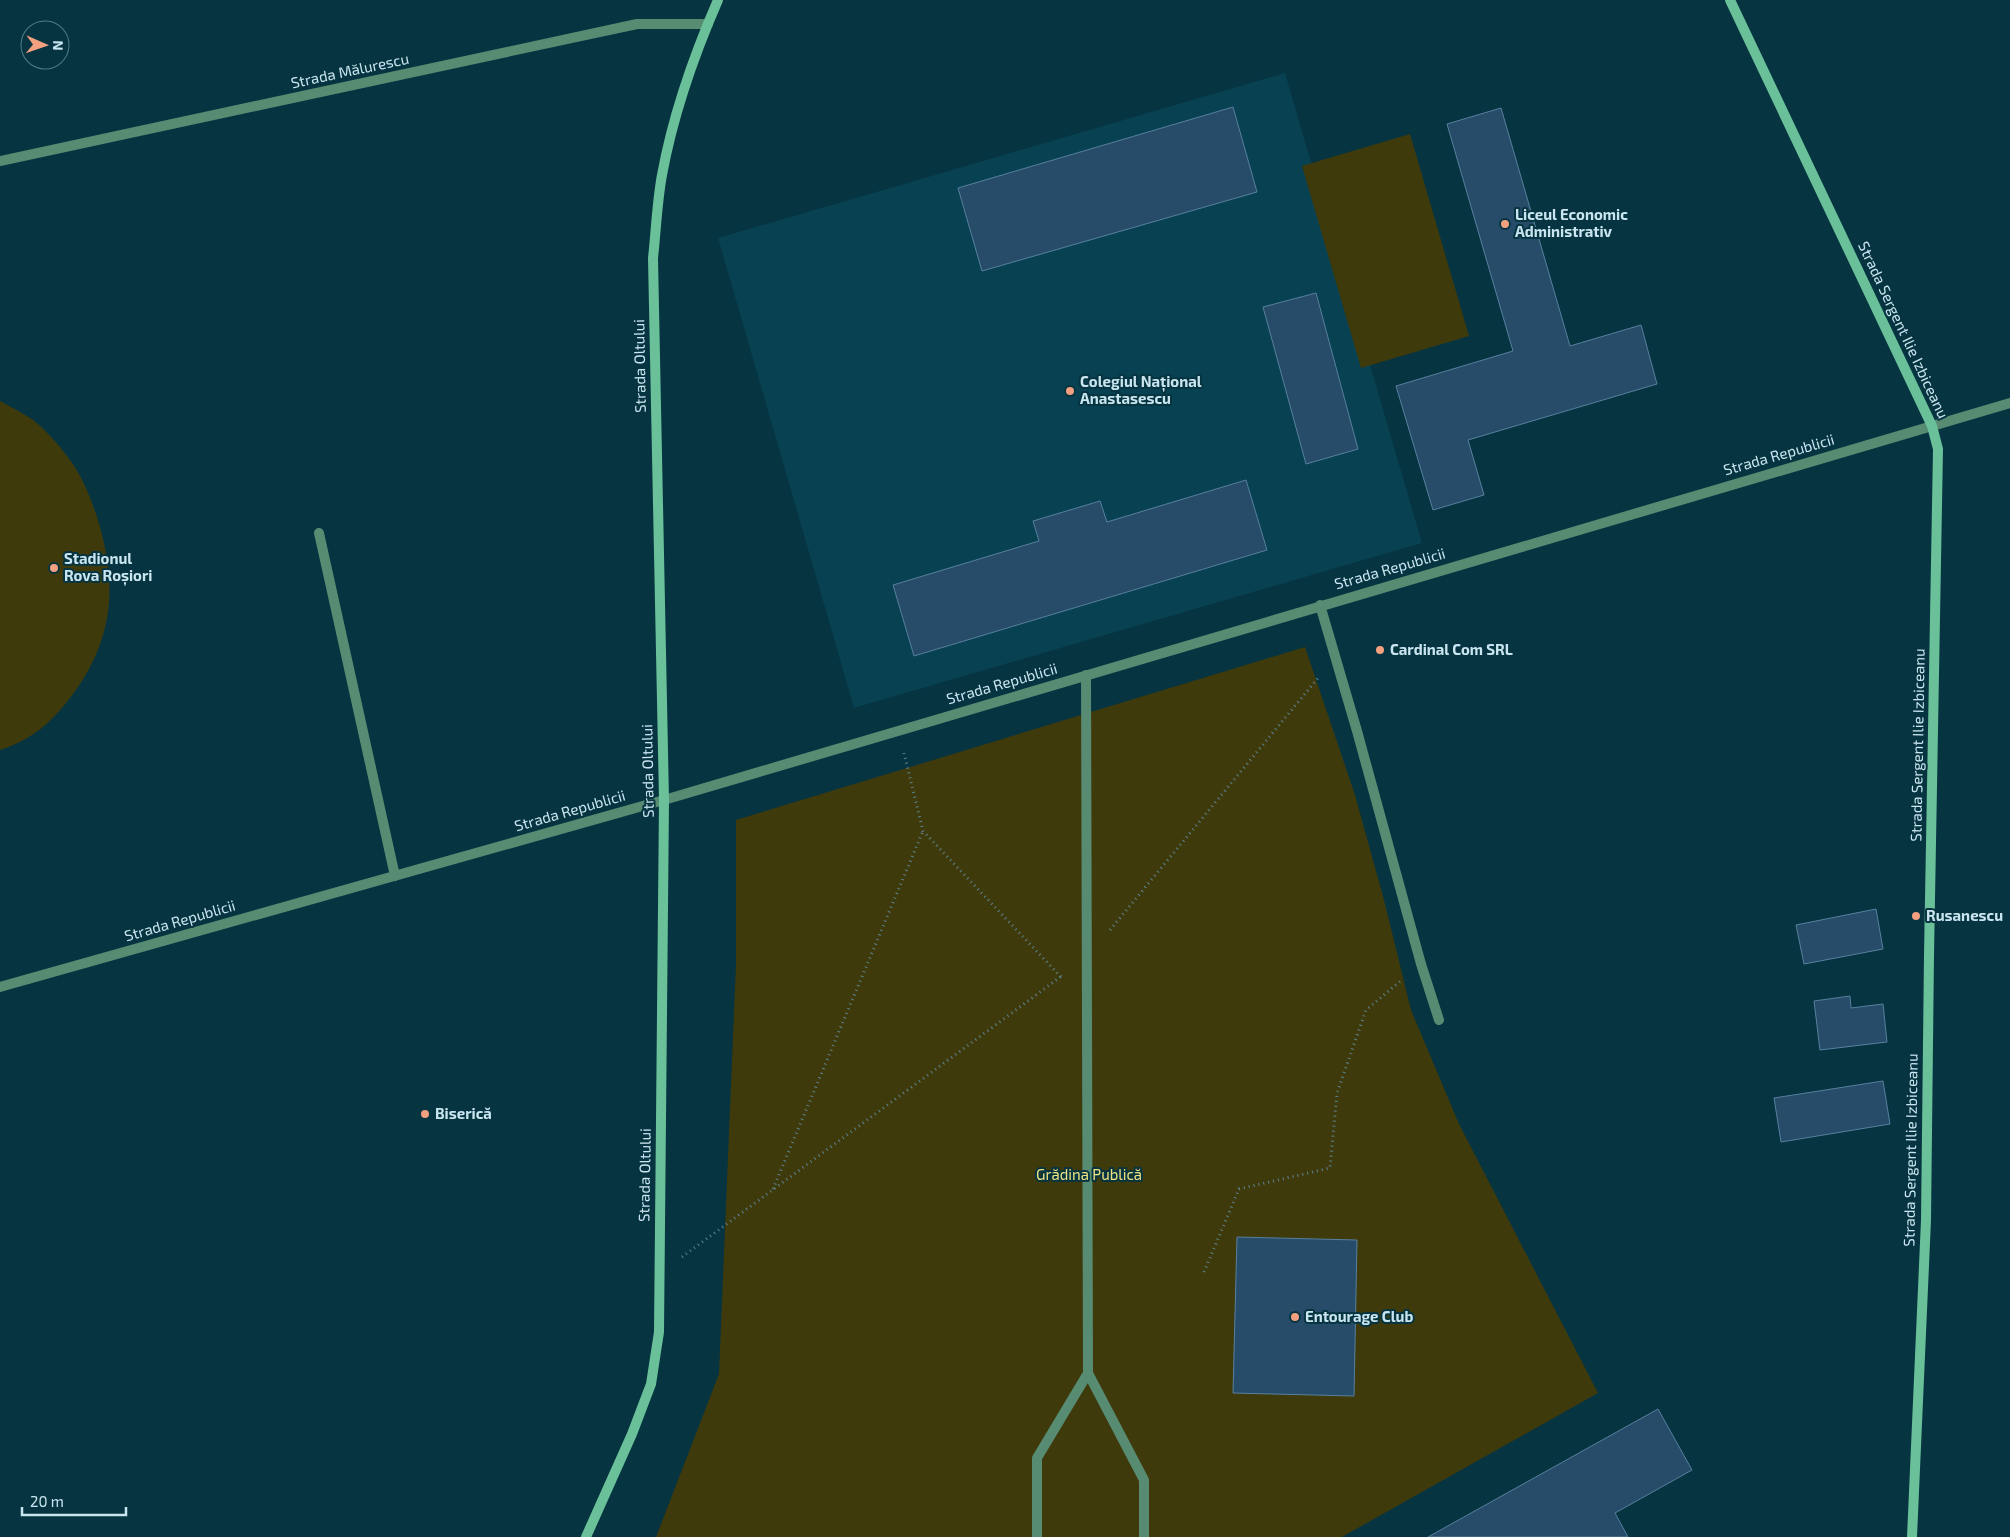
<svg xmlns="http://www.w3.org/2000/svg" width="2010" height="1537" font-family="'Exo 2',sans-serif">
<style>
.built{fill:#084151}
.green{fill:#3f3a0c}
.building{fill:#264c69;stroke:#58809f}
.lines{fill:none;stroke-linecap:round;stroke-linejoin:round}
.path{stroke:#5d838e;stroke-width:3;stroke-dasharray:1 4;stroke-linecap:butt}
.pedestrian{stroke:#578b72;stroke-width:10}
.minor{stroke:#578b72;stroke-width:10}
.secondary{stroke:#69c099;stroke-width:10}
.poi-dot{fill:#f2a07f;stroke:#063441;stroke-width:2}
.labels{text-anchor:middle;stroke-width:4;stroke-linejoin:round;paint-order:stroke}
.street-label{font-size:15px;fill:#c9e5ef;stroke:#063441}
.poi-label{font-size:15px;font-weight:bold;fill:#c9e5ef;stroke:#063441;text-anchor:start}
.park-label{font-size:15px;fill:#eee380;stroke:#063441}
</style>
<rect width="100%" height="100%" fill="#063441"/>
<path class="built" d="M 1285,73 L 1422,543 L 854,708 L 718,238 Z"/>
<path class="green" d="M 1410,134 L 1469,336 L 1361,368 L 1302,166 Z
M 0,401 C 11,407 23,413 33,420 C 45,429 58,444 67,456 C 81,473 90,496 97,517 C 117,581 115,634 76,690 C 55,719 35,739 0,750 Z
M 1305,647 L 1355,795 L 1384,900 L 1411,1010 L 1459,1124 L 1598,1393 L 1342,1537 L 656,1537 L 719,1374 L 736,964 L 736,820 Z"/>
<path class="building" d="M 1233,107 L 1257,192 L 982,271 L 958,188 Z
M 1501,108 L 1570,346 L 1641,325 L 1657,384 L 1468,440 L 1484,495 L 1433,510 L 1396,386 L 1513,351 L 1447,124 Z
M 1316,293 L 1358,449 L 1306,464 L 1263,307 Z
M 1246,480 L 1267,550 L 914,656 L 893,585 L 1039,541 L 1033,521 L 1100,501 L 1107,522 Z
M 1876,909 L 1883,949 L 1804,964 L 1796,925 Z
M 1850,996 L 1851,1008 L 1883,1004 L 1887,1042 L 1820,1050 L 1814,1001 Z
M 1883,1081 L 1890,1124 L 1781,1142 L 1774,1098 Z
M 1237,1237 L 1357,1240 L 1354,1396 L 1233,1393 Z
M 1658,1409 L 1692,1470 L 1615,1513 L 1628,1537 L 1428,1537 Z"/>
<g class="lines">
<path class="path" d="M 904,753 L 923,831 L 1061,977
M 1110,930 L 1318,678
M 773,1189 L 923,831
M 682,1257 L 1063,975
M 1204,1272 L 1239,1189 L 1330,1168 L 1337,1093 L 1366,1010 L 1403,979"/>
<path class="pedestrian" d="M 1086,675 L 1088,1373 L 1144,1480 L 1144,1537
M 1037,1537 L 1037,1458 L 1088,1373"/>
<path class="minor" d="M 0,161 L 637,24 L 708,24
M 319,533 L 395,876
M 1320,605 L 1357,731 L 1421,964 L 1439,1020
M 0,987 L 664,800 L 2010,403"/>
<path class="secondary" d="M 1730,0 L 1932,426 L 1938,449 L 1929,955 L 1926,1220 L 1912,1537
M 586,1537 L 632,1434 L 651,1384 L 659,1332 L 664,800 L 653,258 C 656,231 657,202 662,175 C 673,115 694,55 718,0"/>
</g>
<g class="poi-dot">
<circle cx="1505" cy="224" r="5"/>
<circle cx="1070" cy="391" r="5"/>
<circle cx="54" cy="568" r="5"/>
<circle cx="1380" cy="650" r="5"/>
<circle cx="1916" cy="916" r="5"/>
<circle cx="425" cy="1114" r="5"/>
<circle cx="1295" cy="1317" r="5"/>
</g>
<g class="labels">
<g class="street-label">
<text transform="translate(350 71) rotate(-12)" y="5">Strada Mălurescu</text>
<text transform="translate(1903 330) rotate(65)" y="5">Strada Sergent Ilie Izbiceanu</text>
<text transform="translate(640 366) rotate(-91)" y="5">Strada Oltului</text>
<text transform="translate(1779 455) rotate(-16)" y="5">Strada Republicii</text>
<text transform="translate(1390 569) rotate(-16)" y="5">Strada Republicii</text>
<text transform="translate(1002 684) rotate(-16)" y="5">Strada Republicii</text>
<text transform="translate(1918 745) rotate(-89)" y="5">Strada Sergent Ilie Izbiceanu</text>
<text transform="translate(648 771) rotate(-91)" y="5">Strada Oltului</text>
<text transform="translate(570 811) rotate(-16)" y="5">Strada Republicii</text>
<text transform="translate(180 921) rotate(-16)" y="5">Strada Republicii</text>
<text transform="translate(1911 1150) rotate(-89)" y="5">Strada Sergent Ilie Izbiceanu</text>
<text transform="translate(645 1175) rotate(-89)" y="5">Strada Oltului</text>
</g>
<g class="poi-label">
<text x="1515" y="220">Liceul Economic<tspan x="1515" dy="17">Administrativ</tspan></text>
<text x="1080" y="387">Colegiul Național<tspan x="1080" dy="17">Anastasescu</tspan></text>
<text x="64" y="564">Stadionul<tspan x="64" dy="17">Rova Roșiori</tspan></text>
<text x="1390" y="655">Cardinal Com SRL</text>
<text x="1926" y="921">Rusanescu</text>
<text x="435" y="1119">Biserică</text>
<text x="1305" y="1322">Entourage Club</text>
</g>
<g class="park-label">
<text x="1089" y="1180">Grădina Publică</text>
</g>
</g>
<g transform="translate(45 45) rotate(92)"><circle r="24" fill="#063441" stroke="#547b87"/>
<path d="M0-4L9 19L0 12L-9 19Z" fill="#f2a07f"/>
<text y="-8" font-size="14" font-weight="bold" text-anchor="middle" fill="#c9e5ef">N</text>
</g>
<path d="M22 1507v8h104v-8" fill="none" stroke="#c9e5ef" stroke-width="2.5"/>
<text x="30" y="1507" font-size="15" fill="#c9e5ef" stroke="#063441" stroke-width="4" paint-order="stroke">20 m</text>
</svg>
